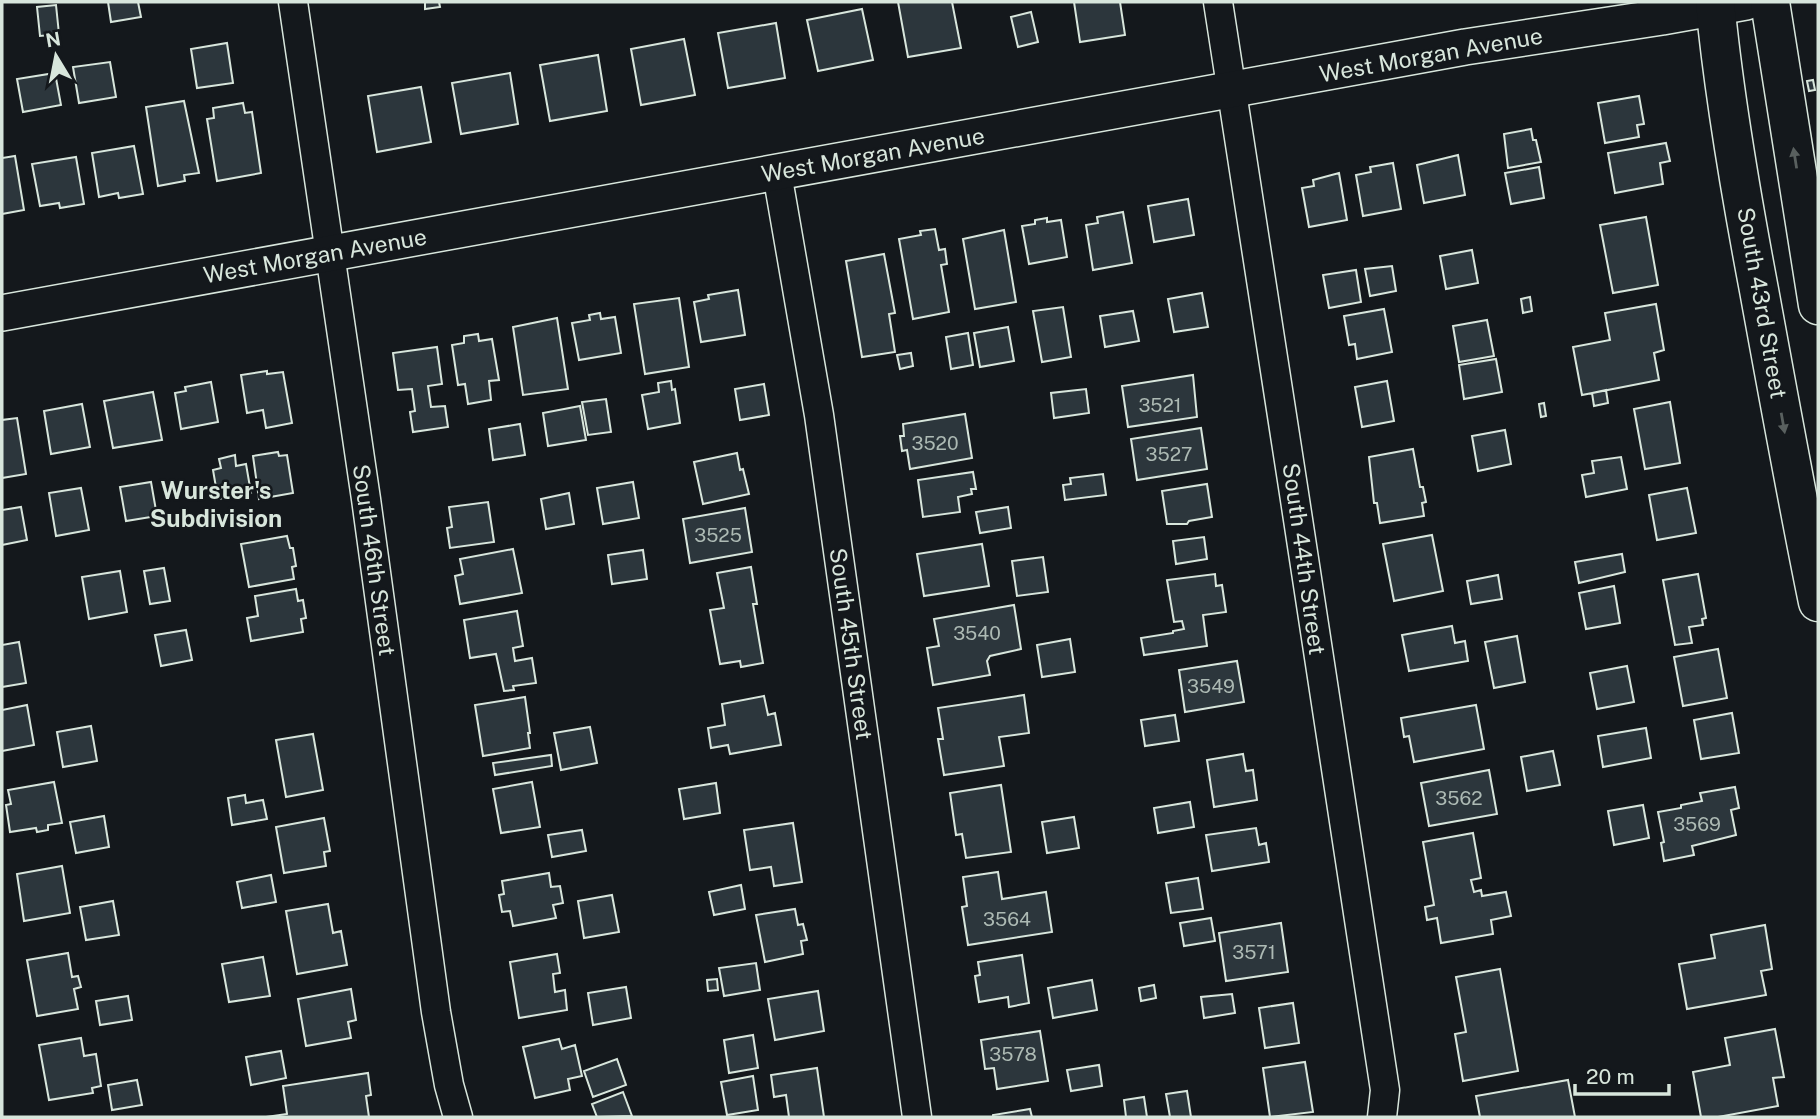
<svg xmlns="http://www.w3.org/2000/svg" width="1820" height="1119" font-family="'Public Sans',sans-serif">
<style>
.building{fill:#2c363c;stroke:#d8e6dc;stroke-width:2}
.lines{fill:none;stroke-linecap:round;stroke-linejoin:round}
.minor-casing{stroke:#d8e6dc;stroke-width:31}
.tertiary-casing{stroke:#d8e6dc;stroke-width:38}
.secondary-casing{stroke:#d8e6dc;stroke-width:41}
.minor{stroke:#14181c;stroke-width:28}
.tertiary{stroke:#14181c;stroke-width:35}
.secondary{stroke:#14181c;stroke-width:38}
.oneway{fill:#59605f}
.labels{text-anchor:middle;stroke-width:5;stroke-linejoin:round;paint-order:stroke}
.number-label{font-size:19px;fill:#adbab4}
.street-label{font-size:23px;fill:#d8e6dc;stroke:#14181c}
.neighbourhood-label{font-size:24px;font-weight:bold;fill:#d8e6dc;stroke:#14181c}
</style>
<rect width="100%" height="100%" fill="#14181c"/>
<path class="building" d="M 108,2 L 138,2 L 141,17 L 111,22 Z
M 425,2 L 439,2 L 440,7 L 425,9 Z
M 898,2 L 952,2 L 961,48 L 908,57 Z
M 1074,2 L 1120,2 L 1125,35 L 1080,42 Z
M 56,5 L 59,34 L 40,36 L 37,7 Z
M 862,9 L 873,60 L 818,71 L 807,20 Z
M 1031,12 L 1038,42 L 1018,47 L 1011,17 Z
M 776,23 L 785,78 L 728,88 L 718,33 Z
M 684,39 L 695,95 L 641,105 L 631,49 Z
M 227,43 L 233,83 L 197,88 L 191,49 Z
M 598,55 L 607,111 L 550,121 L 540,65 Z
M 110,62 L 116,97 L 79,103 L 73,67 Z
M 55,73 L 61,105 L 23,112 L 17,79 Z
M 510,73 L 518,124 L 461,134 L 452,83 Z
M 1813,80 L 1815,90 L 1809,91 L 1807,81 Z
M 421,87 L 431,142 L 377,152 L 368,96 Z
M 1639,96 L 1644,124 L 1637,125 L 1639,137 L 1605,143 L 1598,103 Z
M 184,101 L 199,173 L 184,175 L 185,181 L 158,186 L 146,107 Z
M 243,103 L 245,113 L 252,112 L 261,173 L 217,181 L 207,119 L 214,118 L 213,108 Z
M 1531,129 L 1533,140 L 1536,140 L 1541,162 L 1508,168 L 1504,134 Z
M 1666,143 L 1670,161 L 1660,163 L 1663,184 L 1615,193 L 1608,153 Z
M 134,146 L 143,194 L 119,198 L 118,193 L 99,197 L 92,153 Z
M 1458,155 L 1465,195 L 1424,203 L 1417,165 Z
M 15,156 L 24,210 L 2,214 L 2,158 Z
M 76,157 L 84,204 L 60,208 L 59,203 L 40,206 L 32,164 Z
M 1393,163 L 1401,209 L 1363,216 L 1356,175 L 1371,172 L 1370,167 Z
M 1539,167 L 1544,198 L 1511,204 L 1505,173 Z
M 1339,173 L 1347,220 L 1309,227 L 1302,188 L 1314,186 L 1313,180 Z
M 1188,199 L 1194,235 L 1154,242 L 1148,206 Z
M 1123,212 L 1132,263 L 1093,270 L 1086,225 L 1098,223 L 1097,217 Z
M 1646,217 L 1658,285 L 1613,293 L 1600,225 Z
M 1047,218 L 1047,222 L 1061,220 L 1067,257 L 1029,264 L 1022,226 L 1035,224 L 1035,220 Z
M 935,229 L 939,250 L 945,249 L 947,264 L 941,265 L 949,312 L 913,319 L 899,239 L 921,235 L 920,231 Z
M 1004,230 L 1016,302 L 975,309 L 963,239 Z
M 1472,250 L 1478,283 L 1446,289 L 1440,256 Z
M 884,254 L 895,313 L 889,314 L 895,352 L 862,357 L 846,261 Z
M 1392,266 L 1396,291 L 1370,296 L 1365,269 Z
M 1356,270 L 1361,302 L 1329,308 L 1323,275 Z
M 738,290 L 745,335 L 701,342 L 694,302 L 709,299 L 708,295 Z
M 1202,293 L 1208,327 L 1174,332 L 1168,299 Z
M 1530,297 L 1532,311 L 1523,313 L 1521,299 Z
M 679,298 L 689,367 L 645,374 L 634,304 Z
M 1656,304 L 1664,350 L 1654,353 L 1659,380 L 1582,395 L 1573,347 L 1610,340 L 1605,313 Z
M 1063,307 L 1071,357 L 1042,362 L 1033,311 Z
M 1384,309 L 1392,352 L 1357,359 L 1355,344 L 1349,345 L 1344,316 Z
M 1133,311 L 1139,341 L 1105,347 L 1100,316 Z
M 600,313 L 601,319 L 615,317 L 621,353 L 579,360 L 572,323 L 590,320 L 589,315 Z
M 557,318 L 568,389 L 523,395 L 513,327 Z
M 1487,320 L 1494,356 L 1459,362 L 1453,326 Z
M 1008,327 L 1014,361 L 980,367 L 974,333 Z
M 968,333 L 973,365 L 951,369 L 946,337 Z
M 478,334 L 479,341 L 492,339 L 499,380 L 489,381 L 491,400 L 468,404 L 465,384 L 458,385 L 452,345 L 464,343 L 464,336 Z
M 437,347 L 442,384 L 428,386 L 431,407 L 445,406 L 448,427 L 413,432 L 410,412 L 415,411 L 412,389 L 398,390 L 393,353 Z
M 911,353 L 913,366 L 900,369 L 897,355 Z
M 1496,359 L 1502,392 L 1464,399 L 1459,365 Z
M 267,371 L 267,374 L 283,372 L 292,423 L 266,428 L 263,410 L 247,413 L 241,375 Z
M 1193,375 L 1197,417 L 1128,427 L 1122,386 Z
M 671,381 L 672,390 L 675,389 L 680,423 L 648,429 L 642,395 L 659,392 L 658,383 Z
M 1387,381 L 1394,421 L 1362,427 L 1355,387 Z
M 211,382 L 218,422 L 181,429 L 175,393 L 186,391 L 185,387 Z
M 764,384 L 769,415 L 740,420 L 735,389 Z
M 1086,389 L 1089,413 L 1054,418 L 1051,393 Z
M 1606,390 L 1608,403 L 1594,406 L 1592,393 Z
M 153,392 L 162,440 L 113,448 L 104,401 Z
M 606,399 L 611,432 L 588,435 L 582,402 Z
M 1670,402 L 1680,463 L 1645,469 L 1634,409 Z
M 1544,403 L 1546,416 L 1541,417 L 1539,404 Z
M 82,404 L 90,447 L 51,454 L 44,411 Z
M 580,406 L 586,440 L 548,446 L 543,413 Z
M 965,414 L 972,458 L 910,469 L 907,450 L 902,451 L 900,436 L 904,436 L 903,424 Z
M 17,418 L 26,474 L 2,478 L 2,420 Z
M 520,424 L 525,455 L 493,460 L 489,429 Z
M 1201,428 L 1207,469 L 1137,480 L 1131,439 Z
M 1505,430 L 1511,464 L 1478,471 L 1472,436 Z
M 1413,449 L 1420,487 L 1423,487 L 1426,502 L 1422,503 L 1424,516 L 1380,523 L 1377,503 L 1374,503 L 1369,457 Z
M 278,452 L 279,456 L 287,455 L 293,493 L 259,499 L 253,456 Z
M 737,453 L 740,470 L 743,469 L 749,494 L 703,504 L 694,462 Z
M 235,455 L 236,466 L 246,464 L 251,493 L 218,499 L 213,470 L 221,468 L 219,459 Z
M 1621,457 L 1627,489 L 1586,497 L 1582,475 L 1594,473 L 1592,461 Z
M 973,472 L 976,489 L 971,489 L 972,494 L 958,497 L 960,512 L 923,517 L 918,480 Z
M 1103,474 L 1106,495 L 1065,500 L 1063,485 L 1071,484 L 1070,478 Z
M 151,482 L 157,516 L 126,521 L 120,487 Z
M 633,482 L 639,518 L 603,524 L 597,488 Z
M 1207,484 L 1212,517 L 1189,521 L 1187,524 L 1167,524 L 1162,491 Z
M 81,488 L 89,530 L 56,536 L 49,493 Z
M 1687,488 L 1696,533 L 1657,540 L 1649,495 Z
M 569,493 L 574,524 L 546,529 L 541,499 Z
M 488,502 L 494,542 L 450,548 L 447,528 L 452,527 L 449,507 Z
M 21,507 L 27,540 L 2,545 L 2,510 Z
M 1008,507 L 1011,528 L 980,533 L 976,512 Z
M 745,508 L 752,552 L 690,563 L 683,519 Z
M 1432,535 L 1443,591 L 1394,601 L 1383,544 Z
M 287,536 L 290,548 L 293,548 L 296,566 L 292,567 L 294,579 L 249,587 L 241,544 Z
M 1204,537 L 1207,559 L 1176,564 L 1173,541 Z
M 982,544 L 989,586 L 924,596 L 917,554 Z
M 513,549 L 522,593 L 460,604 L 455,576 L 463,574 L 460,559 Z
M 643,550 L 647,579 L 612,584 L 608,555 Z
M 1622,554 L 1625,572 L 1579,583 L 1575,562 Z
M 1043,557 L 1048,592 L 1017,596 L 1012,561 Z
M 751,567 L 757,604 L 753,604 L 763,663 L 741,667 L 740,661 L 720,664 L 710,610 L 724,608 L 717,573 Z
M 164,568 L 170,601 L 150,604 L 144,571 Z
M 120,571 L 127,612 L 89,619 L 82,577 Z
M 1215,574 L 1216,586 L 1222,585 L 1226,612 L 1203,615 L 1207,646 L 1144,655 L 1141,638 L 1173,633 L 1173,631 L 1184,629 L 1182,621 L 1174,622 L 1167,580 Z
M 1698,574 L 1706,618 L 1702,619 L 1703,625 L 1689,627 L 1692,643 L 1675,645 L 1663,580 Z
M 1498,575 L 1502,599 L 1471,604 L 1467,581 Z
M 1614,586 L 1620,623 L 1586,629 L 1579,593 Z
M 296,589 L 298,601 L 303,600 L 306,618 L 301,619 L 303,632 L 251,641 L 247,618 L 258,616 L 255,596 Z
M 1014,605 L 1021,649 L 990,656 L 987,661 L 990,675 L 933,685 L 927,648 L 939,646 L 934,619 Z
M 517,611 L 523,646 L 513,648 L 515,661 L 532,658 L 536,683 L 513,686 L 514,690 L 504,691 L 496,654 L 470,658 L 464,620 Z
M 1452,626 L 1455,643 L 1465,641 L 1468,661 L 1409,671 L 1402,635 Z
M 186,630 L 192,660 L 161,666 L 155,635 Z
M 1517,636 L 1525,682 L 1494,688 L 1485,642 Z
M 1070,639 L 1075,672 L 1042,677 L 1037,645 Z
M 19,642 L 26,683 L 2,687 L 2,645 Z
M 1718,649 L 1727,698 L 1683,706 L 1674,657 Z
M 1237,661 L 1244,702 L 1185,712 L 1179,670 Z
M 1627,666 L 1634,702 L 1597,709 L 1590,673 Z
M 1024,695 L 1029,733 L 999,737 L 1004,766 L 944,775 L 938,739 L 943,739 L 938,708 Z
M 764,696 L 768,715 L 775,713 L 781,745 L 730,754 L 728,745 L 711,748 L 708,728 L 725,725 L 722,704 Z
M 525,697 L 530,733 L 528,733 L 530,748 L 483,756 L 475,705 Z
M 27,705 L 34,745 L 2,751 L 2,710 Z
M 1476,705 L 1484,749 L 1414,762 L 1409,736 L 1404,737 L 1401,718 Z
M 1732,713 L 1739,753 L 1701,759 L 1694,720 Z
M 1175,715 L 1179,741 L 1145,746 L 1141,720 Z
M 91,726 L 97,761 L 63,767 L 57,732 Z
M 590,727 L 597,763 L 561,770 L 554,733 Z
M 1646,728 L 1651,758 L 1603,767 L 1598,736 Z
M 313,734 L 323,790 L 286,797 L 276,740 Z
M 1553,751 L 1560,785 L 1527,791 L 1521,757 Z
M 1243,754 L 1246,771 L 1253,770 L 1257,800 L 1214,807 L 1207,760 Z
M 551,755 L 552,766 L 495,775 L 493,763 Z
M 1489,770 L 1497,814 L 1429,826 L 1421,783 Z
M 54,782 L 62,823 L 48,825 L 48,830 L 37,832 L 36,828 L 10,832 L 6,805 L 11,804 L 8,790 Z
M 532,782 L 540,827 L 501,833 L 493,789 Z
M 716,783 L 720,813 L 684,819 L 679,789 Z
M 1001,785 L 1011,852 L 966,858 L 962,834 L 956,835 L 950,793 Z
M 1735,787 L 1739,808 L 1731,810 L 1736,835 L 1692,846 L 1694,855 L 1664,861 L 1661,843 L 1664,842 L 1658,812 L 1681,808 L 1681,805 L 1702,801 L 1700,793 Z
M 245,795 L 246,803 L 263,800 L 267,819 L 232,825 L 228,798 Z
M 1190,802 L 1194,827 L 1158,833 L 1154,808 Z
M 1643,805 L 1649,838 L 1614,845 L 1608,811 Z
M 104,816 L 109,847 L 76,853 L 70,822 Z
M 1074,817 L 1079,848 L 1047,853 L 1042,822 Z
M 324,818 L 330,851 L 324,852 L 326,866 L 284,873 L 276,827 Z
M 793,823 L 802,882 L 774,886 L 771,867 L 750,870 L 744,830 Z
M 1256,828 L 1259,845 L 1266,843 L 1269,862 L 1212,871 L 1206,835 Z
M 582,830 L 586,851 L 552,857 L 548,835 Z
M 1473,833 L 1481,878 L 1471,880 L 1474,892 L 1481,890 L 1482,896 L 1506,892 L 1511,916 L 1491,920 L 1493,934 L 1441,943 L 1437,918 L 1427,920 L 1425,907 L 1434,905 L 1423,842 Z
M 62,866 L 70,913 L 24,921 L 17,874 Z
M 998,872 L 1002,899 L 1046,892 L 1052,932 L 968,945 L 962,907 L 967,906 L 963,877 Z
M 549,873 L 551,887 L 560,886 L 563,903 L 553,905 L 556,918 L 513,926 L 510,911 L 502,912 L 499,895 L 504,894 L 502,881 Z
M 271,875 L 276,902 L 242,908 L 237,882 Z
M 1198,878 L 1203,909 L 1171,913 L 1166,883 Z
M 741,885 L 745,909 L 714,915 L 709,892 Z
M 612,895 L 619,932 L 584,938 L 578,901 Z
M 113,901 L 119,935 L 86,940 L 80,907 Z
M 328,904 L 333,933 L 341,931 L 347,965 L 297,974 L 286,911 Z
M 795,909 L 798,925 L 803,924 L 807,940 L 801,941 L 803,954 L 765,962 L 756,915 Z
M 1211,918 L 1215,941 L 1184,946 L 1180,923 Z
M 1281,923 L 1288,972 L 1226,981 L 1219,933 Z
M 1765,925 L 1772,969 L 1761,971 L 1766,995 L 1687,1009 L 1679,964 L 1715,958 L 1711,935 Z
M 68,953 L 72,977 L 78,976 L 81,987 L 74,989 L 78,1009 L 37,1016 L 27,960 Z
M 557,954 L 560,973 L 553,974 L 555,992 L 565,990 L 567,1010 L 519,1018 L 510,962 Z
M 1022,955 L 1029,1003 L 1009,1007 L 1008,997 L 979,1002 L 975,976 L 980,975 L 978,962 Z
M 263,957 L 270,996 L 229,1002 L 222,964 Z
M 756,963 L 760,990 L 724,996 L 719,968 Z
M 1500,969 L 1518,1071 L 1463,1081 L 1455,1034 L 1466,1032 L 1456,977 Z
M 717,979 L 718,990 L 708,991 L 707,980 Z
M 1092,980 L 1097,1010 L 1053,1018 L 1048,988 Z
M 1154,985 L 1156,998 L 1141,1001 L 1139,988 Z
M 626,987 L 631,1018 L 593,1025 L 588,993 Z
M 351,989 L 356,1020 L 348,1022 L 351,1038 L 306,1046 L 298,999 Z
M 818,991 L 824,1031 L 775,1040 L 768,999 Z
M 1232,994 L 1235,1013 L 1204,1018 L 1201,997 Z
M 128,996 L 132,1020 L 100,1025 L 96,1001 Z
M 1293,1003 L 1299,1043 L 1265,1048 L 1259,1008 Z
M 1775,1029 L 1784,1077 L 1773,1078 L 1778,1106 L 1718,1117 L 1701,1117 L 1693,1072 L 1730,1065 L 1725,1038 Z
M 1040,1031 L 1048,1081 L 997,1089 L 994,1068 L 985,1069 L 981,1040 Z
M 753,1035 L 758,1068 L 729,1073 L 724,1040 Z
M 81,1038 L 84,1056 L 96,1054 L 101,1086 L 92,1088 L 93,1093 L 49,1100 L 39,1045 Z
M 559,1039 L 562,1049 L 575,1045 L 582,1076 L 568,1079 L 570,1090 L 535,1098 L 523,1047 Z
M 281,1051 L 286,1078 L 251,1085 L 246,1057 Z
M 617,1059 L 626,1085 L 593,1097 L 584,1071 Z
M 1305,1062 L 1313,1112 L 1270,1117 L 1263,1068 Z
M 1099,1065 L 1102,1086 L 1071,1091 L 1067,1070 Z
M 817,1068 L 824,1117 L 789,1117 L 786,1095 L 774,1097 L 771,1075 Z
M 368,1073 L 371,1095 L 366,1096 L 369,1117 L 266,1117 L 287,1114 L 283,1086 Z
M 753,1076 L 758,1110 L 727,1115 L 721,1082 Z
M 137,1080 L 142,1105 L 112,1110 L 108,1085 Z
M 1568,1080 L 1575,1117 L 1480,1117 L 1476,1096 Z
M 1187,1091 L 1191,1117 L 1170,1117 L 1166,1094 Z
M 623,1092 L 632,1116 L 597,1117 L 592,1104 Z
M 1144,1097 L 1147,1117 L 1126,1117 L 1124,1100 Z
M 1030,1109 L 1032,1117 L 993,1117 L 993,1115 Z"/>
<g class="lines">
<defs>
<path id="minor" d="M 293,2 L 366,499 L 436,1012 L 449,1085 L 458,1117
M 1218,2 C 1277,364 1327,728 1385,1090 L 1382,1117
M 777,173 L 819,415 L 917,1117"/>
<path id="tertiary" d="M 2,313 L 1465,47 L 1662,17 L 1746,2"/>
<path id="secondary" d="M 1715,2 C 1724,98 1741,195 1759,290 C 1778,394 1797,499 1818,602
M 1770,2 L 1818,305"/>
</defs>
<use href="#minor" class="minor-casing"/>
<use href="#tertiary" class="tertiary-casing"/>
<use href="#secondary" class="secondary-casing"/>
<use href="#minor" class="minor"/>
<use href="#tertiary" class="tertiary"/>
<use href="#secondary" class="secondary"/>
</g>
<defs><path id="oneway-solid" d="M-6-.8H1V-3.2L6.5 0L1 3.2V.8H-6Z" transform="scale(1.75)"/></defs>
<g class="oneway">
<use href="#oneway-solid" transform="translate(1795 158) rotate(-99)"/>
<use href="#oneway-solid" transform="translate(1783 423) rotate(80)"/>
</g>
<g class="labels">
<g class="number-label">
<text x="1160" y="412">3521</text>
<text x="935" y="450">3520</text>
<text x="1169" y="461">3527</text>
<text x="718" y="542">3525</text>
<text x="977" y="640">3540</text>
<text x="1211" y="693">3549</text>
<text x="1459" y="805">3562</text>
<text x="1697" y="831">3569</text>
<text x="1007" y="926">3564</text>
<text x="1254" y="959">3571</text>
<text x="1013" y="1061">3578</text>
</g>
<g class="street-label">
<text transform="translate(1431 55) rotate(-10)" y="8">West Morgan Avenue</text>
<text transform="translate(873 155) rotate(-10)" y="8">West Morgan Avenue</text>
<text transform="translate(315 256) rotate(-10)" y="8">West Morgan Avenue</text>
<text transform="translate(1762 303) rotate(80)" y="8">South 43rd Street</text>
<text transform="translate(1304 559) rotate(82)" y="8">South 44th Street</text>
<text transform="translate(374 560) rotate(82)" y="8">South 46th Street</text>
<text transform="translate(851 644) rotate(82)" y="8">South 45th Street</text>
</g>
<g class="neighbourhood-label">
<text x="216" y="499">Wurster's<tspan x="216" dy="28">Subdivision</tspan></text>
</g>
</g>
<rect width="1820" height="1119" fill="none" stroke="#d8e6dc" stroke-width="7"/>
<g transform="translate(56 56) rotate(350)" stroke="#14181c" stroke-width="5" paint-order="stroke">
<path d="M0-5L12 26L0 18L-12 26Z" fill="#d8e6dc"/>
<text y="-10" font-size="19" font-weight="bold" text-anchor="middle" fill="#d8e6dc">N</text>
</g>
<path d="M1575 1084v10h94v-10" fill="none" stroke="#d8e6dc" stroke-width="3.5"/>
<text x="1586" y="1084" font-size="21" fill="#d8e6dc" stroke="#14181c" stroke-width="5" paint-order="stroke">20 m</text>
</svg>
